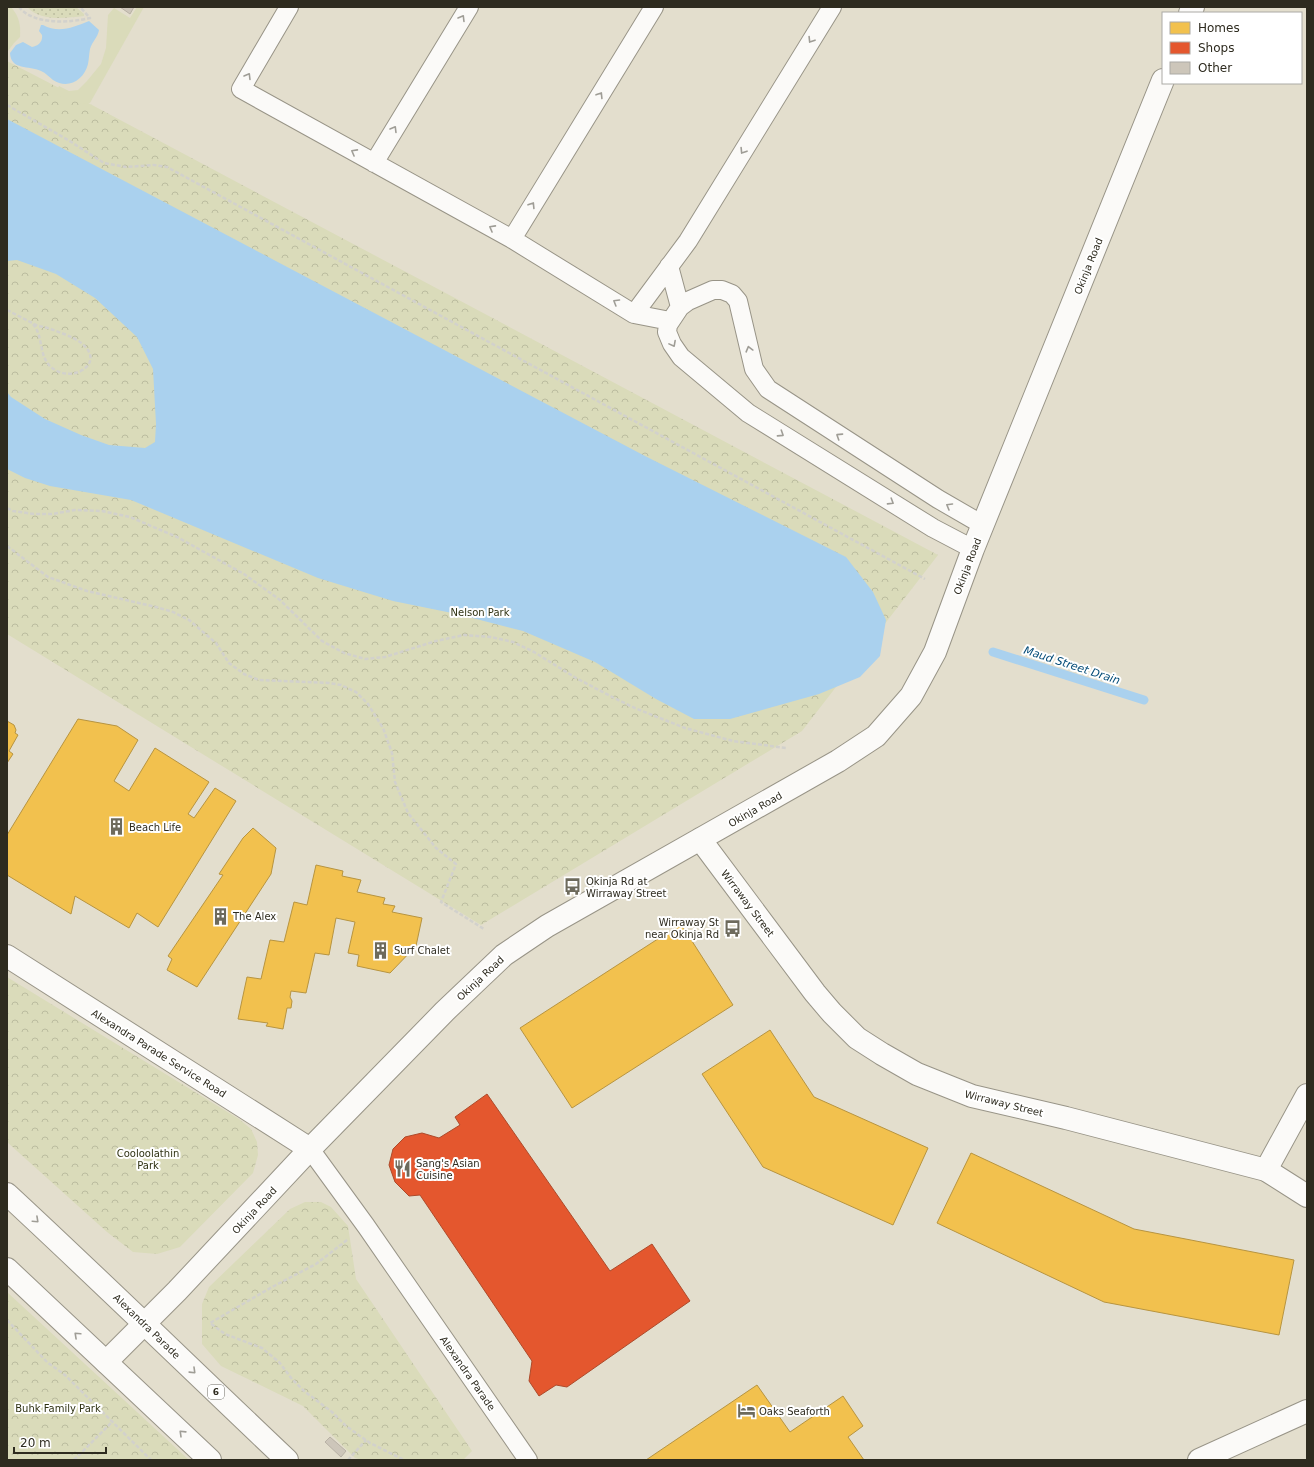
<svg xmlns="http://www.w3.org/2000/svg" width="1314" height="1467" font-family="'DejaVu Sans',sans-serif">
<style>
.grass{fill:url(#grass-dots)}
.park{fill:url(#park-crowns)}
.garden{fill:#dadbba}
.water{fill:#aad1ee}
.homes{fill:#f2c14e;stroke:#b79440}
.shops{fill:#e4572e;stroke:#ad4a2a}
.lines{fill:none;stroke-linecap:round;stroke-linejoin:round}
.stream{stroke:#aad1ee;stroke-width:9}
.building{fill:#cdc6ba;stroke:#b8b1a5}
.service-casing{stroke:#989487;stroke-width:20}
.minor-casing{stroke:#989487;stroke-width:24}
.tertiary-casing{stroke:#989487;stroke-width:24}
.primary-casing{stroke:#989487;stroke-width:24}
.path{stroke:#d2d1cc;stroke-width:2.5;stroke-dasharray:4 2;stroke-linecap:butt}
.service{stroke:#fbfaf8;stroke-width:18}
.minor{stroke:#fbfaf8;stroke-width:22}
.tertiary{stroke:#fbfaf8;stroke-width:22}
.primary{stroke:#fbfaf8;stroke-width:22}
.oneway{stroke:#9f9d96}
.labels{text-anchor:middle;stroke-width:4;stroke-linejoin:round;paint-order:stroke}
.shield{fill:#fff;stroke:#6d6b62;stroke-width:1}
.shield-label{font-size:9px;font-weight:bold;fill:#2e2b1f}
.street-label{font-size:10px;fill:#2e2b1f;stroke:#fff}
.park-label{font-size:10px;fill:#2f3213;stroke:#fff}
.poi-label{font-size:10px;fill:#2e2b1f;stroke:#fff;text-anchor:start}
.water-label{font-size:11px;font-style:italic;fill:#044c78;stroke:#fff}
</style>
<defs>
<pattern id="grass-dots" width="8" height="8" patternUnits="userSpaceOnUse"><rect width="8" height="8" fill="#dadbba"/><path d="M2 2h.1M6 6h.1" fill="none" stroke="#bbbc9f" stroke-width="1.8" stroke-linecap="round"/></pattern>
<pattern id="park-crowns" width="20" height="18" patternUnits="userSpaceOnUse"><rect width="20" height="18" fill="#dadbba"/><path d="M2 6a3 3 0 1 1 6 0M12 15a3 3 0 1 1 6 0" fill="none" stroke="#bbbc9f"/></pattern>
</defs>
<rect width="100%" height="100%" fill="#e3decd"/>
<path class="grass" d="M 27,7 L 76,7 L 84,14 L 84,16 C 66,18 41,22 27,7 Z"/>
<path class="park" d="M 7,61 L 92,105 L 938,555 L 802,731 L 481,925 L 7,634 Z
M 7,977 L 239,1119 L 251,1129 L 257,1142 L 258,1155 L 253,1173 L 180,1247 L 157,1254 L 133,1252 L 107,1232 L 7,1142 Z
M 305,1202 L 321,1202 L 331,1207 L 348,1226 L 356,1279 L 472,1451 L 463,1460 L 362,1460 L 355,1458 L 303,1406 L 221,1366 L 202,1344 L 202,1304 L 209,1287 L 290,1209 Z
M 7,1292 L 189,1460 L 7,1460 Z"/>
<path class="garden" d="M 7,7 L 11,7 C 19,16 21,25 20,37 L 14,43 L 8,51 L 7,50 Z
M 137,7 L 144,7 L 90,103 L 83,104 L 55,94 L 59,86 L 69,91 L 78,90 L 87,81 L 101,64 L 106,48 L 108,15 L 114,8 L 130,18 Z"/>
<path class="water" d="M 89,21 L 99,30 C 98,37 92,42 90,49 C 89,54 89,59 88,64 C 84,80 68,90 53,80 C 49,77 46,73 41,71 C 29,65 11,71 10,53 L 16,45 L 23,42 L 32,47 C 38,46 43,42 42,35 L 39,31 L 41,25 L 43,25 C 59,34 74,27 89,21 Z
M 7,119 L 645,456 L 846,557 L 873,592 L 886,620 L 880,656 L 860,677 L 819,694 L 730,719 L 694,719 L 656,699 L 595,662 L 523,631 L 457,614 L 393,601 L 318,578 L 131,500 L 50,486 L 25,478 L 7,469 L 7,392 L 11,397 L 45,419 L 81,435 L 109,445 L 145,448 L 155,442 L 156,424 L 153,369 L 137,337 L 95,298 L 56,274 L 17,260 L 7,261 Z"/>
<path class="homes" d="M 78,719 L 117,726 L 138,740 L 114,781 L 129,791 L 155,748 L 209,782 L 188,814 L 194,818 L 215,788 L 236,801 L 158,927 L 137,913 L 129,928 L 75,896 L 71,914 L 7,875 L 7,835 Z
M 7,721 L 14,725 L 16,730 L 15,733 L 18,735 L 9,751 L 13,754 L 7,763 Z
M 253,828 L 276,848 L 271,874 L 197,987 L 167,970 L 172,959 L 168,956 L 223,875 L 219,874 L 243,838 Z
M 316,865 L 343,871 L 342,876 L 361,880 L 357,892 L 385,898 L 383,904 L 395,906 L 392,912 L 422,918 L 416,946 L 390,973 L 357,966 L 359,955 L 348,953 L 355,922 L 336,918 L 329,955 L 315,953 L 306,993 L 291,991 L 290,997 L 292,1001 L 291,1008 L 287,1008 L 283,1029 L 266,1026 L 268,1023 L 238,1019 L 247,977 L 261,979 L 270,940 L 284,942 L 294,902 L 307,905 Z
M 681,924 L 733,1005 L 572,1108 L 520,1028 Z
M 770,1030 L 814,1097 L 928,1148 L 893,1225 L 763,1167 L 702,1074 Z
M 971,1153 L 1134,1229 L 1294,1260 L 1279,1335 L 1104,1302 L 937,1223 Z
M 757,1385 L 790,1432 L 843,1396 L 863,1426 L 848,1437 L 864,1460 L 646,1460 Z"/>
<path class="shops" d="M 487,1094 L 610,1271 L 652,1244 L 690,1301 L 567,1387 L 556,1385 L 539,1396 L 529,1381 L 532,1361 L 420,1195 L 409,1196 L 395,1182 L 389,1165 L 393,1149 L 405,1137 L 422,1133 L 439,1138 L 460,1125 L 455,1117 Z"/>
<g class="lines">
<path class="stream" d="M 993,652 L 1144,700"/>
</g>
<path class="building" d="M 120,7 L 134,7 L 130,14 Z
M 330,1437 L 346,1451 L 341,1457 L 325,1442 Z"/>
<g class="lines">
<defs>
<path id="service" d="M 289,7 L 241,89 L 512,239 L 634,314 L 688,241 L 832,7
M 374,163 L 469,7
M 512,239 L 654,7
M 669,266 L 680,307
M 634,314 L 670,321
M 973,549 L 933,528 L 748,413 L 681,357 L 672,344 L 667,332 L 668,325 L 680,307 L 688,301 L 713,290 L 722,290 L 732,294 L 738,301 L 754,369 L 768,389 L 938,499 L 983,525
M 310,1149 L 366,1226 L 528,1460"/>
<path id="minor" d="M 7,956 L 310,1149
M 1266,1170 L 1307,1095
M 1199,1460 L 1307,1411"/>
<path id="tertiary" d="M 1190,13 L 1193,7
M 700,839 L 815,993 L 832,1013 L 857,1038 L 882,1054 L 917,1074 L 972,1096 L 1066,1118 L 1266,1170 L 1307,1196
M 106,1362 L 177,1291 L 310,1149 L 445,1011 L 504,955 L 547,926 L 838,761 L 876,736 L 911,696 L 935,652 L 973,549 L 1163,80"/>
<path id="primary" d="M 7,1194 C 101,1281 193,1371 287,1460
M 7,1269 L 210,1460"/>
</defs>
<use href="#service" class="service-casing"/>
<use href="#minor" class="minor-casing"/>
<use href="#tertiary" class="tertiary-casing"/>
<use href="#primary" class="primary-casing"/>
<path class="path" d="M 19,7 C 33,25 70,23 90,18 L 80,7
M 7,105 L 68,140 L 104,163 L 126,167 L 154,165 L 167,167 L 925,579
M 7,310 L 38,326 C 47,327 56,331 64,334 C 119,355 75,388 51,367 C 38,356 44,335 32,323
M 7,508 L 13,511 L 34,514 L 52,514 L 75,510 L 102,511 L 130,517 L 177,537 L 244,574 L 280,600 L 322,641 L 344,653 L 365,659 L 385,657 L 436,641 L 464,635 L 491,637 L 513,642 L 534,652 L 576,678 L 614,698 L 637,709 L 685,728 L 733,741 L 786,748
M 7,546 L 48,577 L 87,591 L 156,607 L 173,612 L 189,620 L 216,643 L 229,663 L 244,674 L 259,680 L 329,683 L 341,685 L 356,692 L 368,704 L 383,728 L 392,753 L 395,782 L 408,813 L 436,848 L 456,864 L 441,902 L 484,929
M 347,1240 L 316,1264 L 274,1286 L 210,1323 L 225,1334 L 262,1348 L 279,1362 L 292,1379 L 304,1391 L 332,1412 L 346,1426 L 370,1443 L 404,1460
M 7,1320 L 47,1362 L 65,1375 L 151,1460
M 74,1460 L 112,1422
M 348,1460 L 366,1440"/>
<use href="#service" class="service"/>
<use href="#minor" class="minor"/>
<use href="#tertiary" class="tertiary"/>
<use href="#primary" class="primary"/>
</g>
<defs><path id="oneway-chevron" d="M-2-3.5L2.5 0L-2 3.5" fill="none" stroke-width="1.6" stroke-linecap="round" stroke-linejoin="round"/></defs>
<g class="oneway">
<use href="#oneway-chevron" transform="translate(462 18) rotate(-59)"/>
<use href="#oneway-chevron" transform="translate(811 40) rotate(122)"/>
<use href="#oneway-chevron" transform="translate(248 76) rotate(-59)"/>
<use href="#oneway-chevron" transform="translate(600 95) rotate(-58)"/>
<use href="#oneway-chevron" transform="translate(394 129) rotate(-59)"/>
<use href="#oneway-chevron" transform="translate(743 151) rotate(122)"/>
<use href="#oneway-chevron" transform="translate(354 152) rotate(-151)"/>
<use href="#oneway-chevron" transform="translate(532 205) rotate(-58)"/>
<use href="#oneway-chevron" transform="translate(492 228) rotate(-151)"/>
<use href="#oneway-chevron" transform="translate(616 302) rotate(-149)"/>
<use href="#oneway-chevron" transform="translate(673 344) rotate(62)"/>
<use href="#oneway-chevron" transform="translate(749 349) rotate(-105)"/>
<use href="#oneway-chevron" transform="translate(781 434) rotate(33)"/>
<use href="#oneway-chevron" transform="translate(839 436) rotate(-147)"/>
<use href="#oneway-chevron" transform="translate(891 502) rotate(32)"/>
<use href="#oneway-chevron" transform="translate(949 506) rotate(-150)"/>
<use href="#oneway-chevron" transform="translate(36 1220) rotate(43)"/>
<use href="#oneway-chevron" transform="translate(77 1335) rotate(-137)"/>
<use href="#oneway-chevron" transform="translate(193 1371) rotate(44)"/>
<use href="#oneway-chevron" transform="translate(182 1433) rotate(-136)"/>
</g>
<defs>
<symbol id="building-bare" viewBox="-9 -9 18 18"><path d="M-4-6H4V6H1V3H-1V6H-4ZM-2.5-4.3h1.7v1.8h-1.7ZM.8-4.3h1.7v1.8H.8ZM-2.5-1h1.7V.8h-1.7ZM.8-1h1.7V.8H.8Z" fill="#6d6a5c" stroke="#fff" stroke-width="2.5" paint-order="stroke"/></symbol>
<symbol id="bus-bare" viewBox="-9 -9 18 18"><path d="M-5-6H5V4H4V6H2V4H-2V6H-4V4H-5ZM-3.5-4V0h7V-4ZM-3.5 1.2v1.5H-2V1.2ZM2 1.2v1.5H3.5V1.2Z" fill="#6d6a5c" stroke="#fff" stroke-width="2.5" paint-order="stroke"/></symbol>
<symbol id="restaurant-bare" viewBox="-9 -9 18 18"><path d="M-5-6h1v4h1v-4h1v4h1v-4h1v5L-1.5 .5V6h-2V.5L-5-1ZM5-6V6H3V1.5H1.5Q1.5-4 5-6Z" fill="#6d6a5c" stroke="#fff" stroke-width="2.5" paint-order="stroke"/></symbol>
<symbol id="hotel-bare" viewBox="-9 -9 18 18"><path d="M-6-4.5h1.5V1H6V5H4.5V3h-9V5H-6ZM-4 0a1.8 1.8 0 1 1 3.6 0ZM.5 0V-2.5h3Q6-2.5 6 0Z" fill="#6d6a5c" stroke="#fff" stroke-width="2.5" paint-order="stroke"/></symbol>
</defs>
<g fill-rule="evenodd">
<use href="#building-bare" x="104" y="814" width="25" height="25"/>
<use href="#bus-bare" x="560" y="874" width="25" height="25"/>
<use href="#building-bare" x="208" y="904" width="25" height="25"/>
<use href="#bus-bare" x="720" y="916" width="25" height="25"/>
<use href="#building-bare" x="368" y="938" width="25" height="25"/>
<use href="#restaurant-bare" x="390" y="1156" width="25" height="25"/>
<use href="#hotel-bare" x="734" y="1398" width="25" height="25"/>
</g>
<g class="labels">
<rect class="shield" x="208" y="1385" width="16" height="14" rx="3"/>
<g class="shield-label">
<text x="216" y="1395">6</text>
</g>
<g class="street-label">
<text transform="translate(1088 266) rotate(-68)" y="4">Okinja Road</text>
<text transform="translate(967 566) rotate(-69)" y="4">Okinja Road</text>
<text transform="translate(755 809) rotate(-30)" y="4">Okinja Road</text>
<text transform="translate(748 903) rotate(53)" y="4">Wirraway Street</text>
<text transform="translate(480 978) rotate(-43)" y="4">Okinja Road</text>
<text transform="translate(159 1053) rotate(32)" y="4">Alexandra Parade Service Road</text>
<text transform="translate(1004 1103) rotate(14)" y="4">Wirraway Street</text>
<text transform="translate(254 1210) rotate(-47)" y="4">Okinja Road</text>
<text transform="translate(147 1326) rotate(44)" y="4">Alexandra Parade</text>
<text transform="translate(468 1373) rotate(55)" y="4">Alexandra Parade</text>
</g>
<g class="park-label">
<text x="480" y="616">Nelson Park</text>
<text x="148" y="1157">Cooloolathin<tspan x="148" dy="12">Park</tspan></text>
<text x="58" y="1412">Buhk Family Park</text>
</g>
<g class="poi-label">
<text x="129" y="831">Beach Life</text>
<text x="586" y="885">Okinja Rd at<tspan x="586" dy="12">Wirraway Street</tspan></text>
<text x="233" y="920">The Alex</text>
<text x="719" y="926" text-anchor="end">Wirraway St<tspan x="719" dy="12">near Okinja Rd</tspan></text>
<text x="394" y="954">Surf Chalet</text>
<text x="416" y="1167">Sang's Asian<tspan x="416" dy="12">Cuisine</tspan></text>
<text x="759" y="1415">Oaks Seaforth</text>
</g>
<g class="water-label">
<text transform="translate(1072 665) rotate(18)" y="4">Maud Street Drain</text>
</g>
</g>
<rect width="1314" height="1467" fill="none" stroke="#2e2b1f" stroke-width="16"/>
<rect x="1162" y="12" width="140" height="72" fill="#ffffff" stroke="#abaaa5"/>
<rect x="1170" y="22" width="20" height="12" fill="#f2c14e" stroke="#abaaa5"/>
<text x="1198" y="32" font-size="12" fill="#2e2b1f">Homes</text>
<rect x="1170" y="42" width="20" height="12" fill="#e4572e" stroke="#abaaa5"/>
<text x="1198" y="52" font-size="12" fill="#2e2b1f">Shops</text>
<rect x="1170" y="62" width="20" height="12" fill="#cdc6ba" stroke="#abaaa5"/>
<text x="1198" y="72" font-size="12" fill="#2e2b1f">Other</text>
<path d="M14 1447v6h92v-6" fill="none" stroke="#2e2b1f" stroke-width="2"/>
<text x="20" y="1447" font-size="12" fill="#2e2b1f" stroke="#ffffff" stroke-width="3" paint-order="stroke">20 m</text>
</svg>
